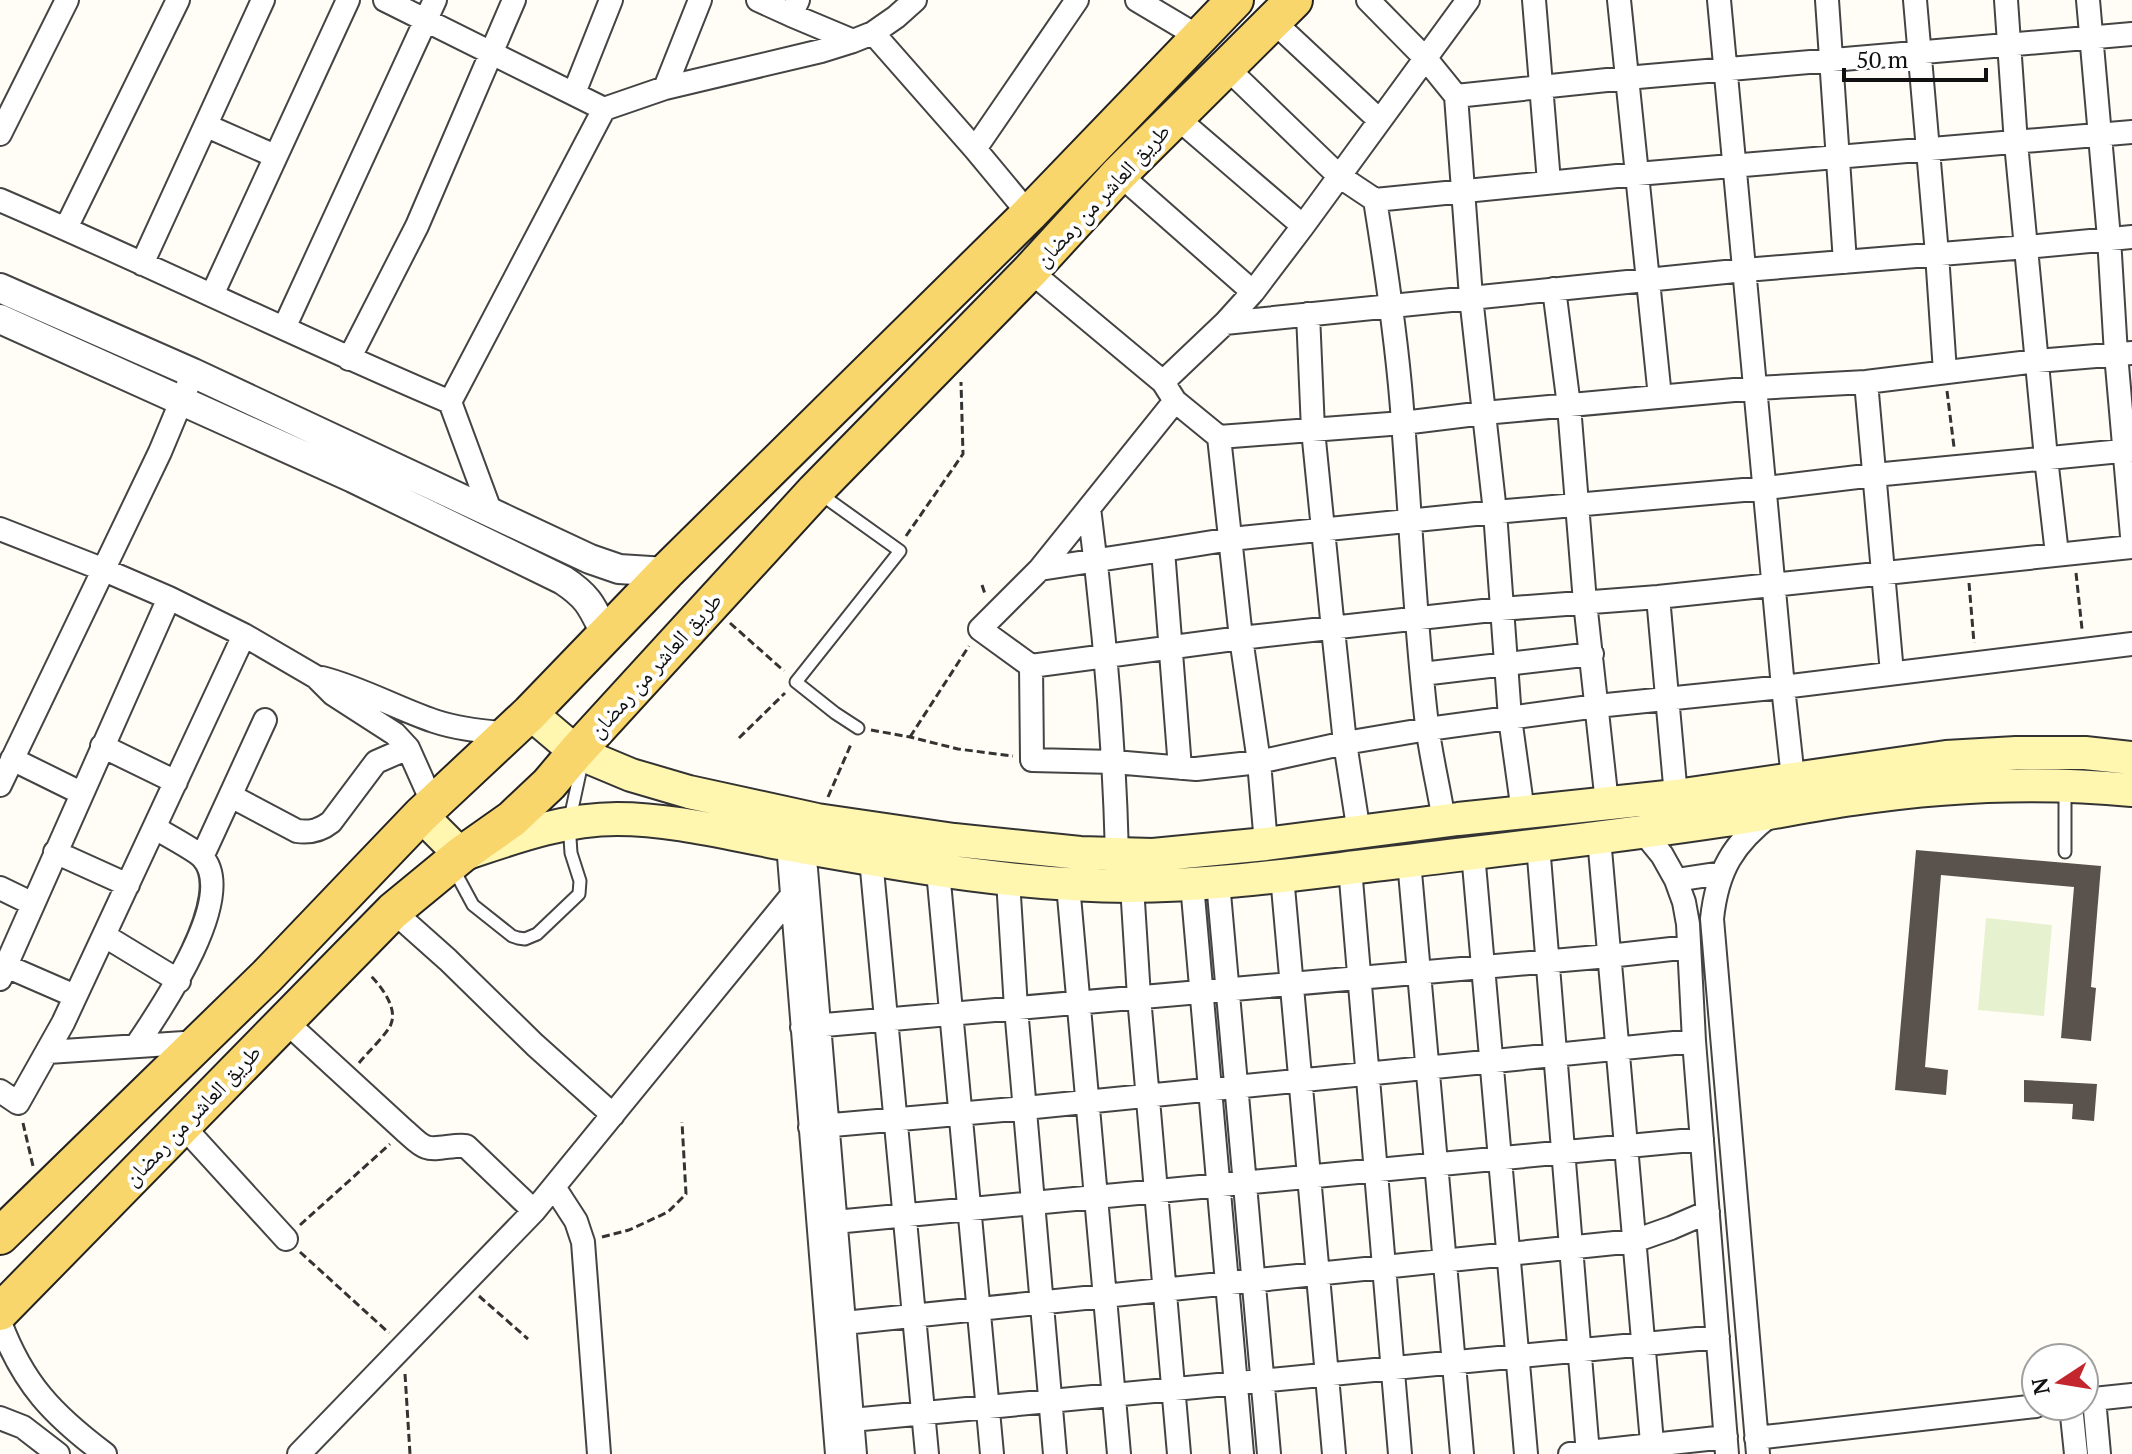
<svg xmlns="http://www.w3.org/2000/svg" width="2132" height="1454" font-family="'PT Serif','Noto Naskh Arabic',serif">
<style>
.pitch{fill:#e6f2cf}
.building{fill:#5a524d}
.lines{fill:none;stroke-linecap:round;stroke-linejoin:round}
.service-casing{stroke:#444;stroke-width:15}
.minor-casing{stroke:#444;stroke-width:26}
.tertiary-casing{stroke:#444;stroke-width:32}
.secondary-casing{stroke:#333;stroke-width:36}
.primary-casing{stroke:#222;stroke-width:40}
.path{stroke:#333;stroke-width:3;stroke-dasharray:8 4;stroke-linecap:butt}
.service{stroke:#fff;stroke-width:11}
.minor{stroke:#fff;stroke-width:22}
.tertiary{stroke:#fff;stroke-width:28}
.secondary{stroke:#fff6b0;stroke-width:32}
.primary{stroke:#f9d66b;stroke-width:36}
.labels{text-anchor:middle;stroke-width:8;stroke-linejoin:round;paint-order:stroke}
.street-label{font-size:22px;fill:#111;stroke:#fff}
</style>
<rect width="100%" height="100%" fill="#fffdf5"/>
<path class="pitch" d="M 1986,918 L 2052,925 L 2044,1016 L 1978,1010 Z"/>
<path class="building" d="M 1916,850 L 2101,866 L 2091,987 L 2096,988 L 2091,1041 L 2061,1038 L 2074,887 L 1941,875 L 1925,1067 L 1948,1070 L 1946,1095 L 1895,1090 Z
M 2024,1080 L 2097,1084 L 2094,1121 L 2072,1119 L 2073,1104 L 2024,1102 Z"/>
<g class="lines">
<defs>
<path id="service" d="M 819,493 L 900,551 L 796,682 L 835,713 L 858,728
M 2065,790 L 2065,852
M 453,868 L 473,905 L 512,936 L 518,938 L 525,939 L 537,934 L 579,894 L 580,881 L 571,853 L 569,823 L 582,763"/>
<path id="minor" d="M 385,0 L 604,109 L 665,88 L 821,51 L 853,41 L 873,33 L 896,17 L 915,0
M 758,0 L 791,15 L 798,0
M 1137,0 L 1199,37
M 1368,0 L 1426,59 L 1456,96 L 1471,297 L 1495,512 L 1510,718 L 1523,812
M 1534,0 L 1549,182
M 1619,0 L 1660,397
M 1719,0 L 1783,687 L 1793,778
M 1827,0 L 1845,262
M 1915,0 L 1937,254 L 1945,372
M 2006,0 L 2016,143 L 2046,458 L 2057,554
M 2088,0 L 2109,238 L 2116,354 L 2132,536
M 791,15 L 853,41
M 1273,21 L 1379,120
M 873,33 L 975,149
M 1226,67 L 1339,176 L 1375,200 L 1637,174 L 2132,132
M 665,88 L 700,0
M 574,93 L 611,0
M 1456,96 L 1626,78 L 2132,34
M 1176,117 L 1303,226
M 207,126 L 275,156
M 0,134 L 67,0
M 1119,174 L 1253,292
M 0,200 C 151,265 299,338 450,402 L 604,109
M 1375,200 C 1387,274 1398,348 1403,422 C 1411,523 1415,625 1427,725 C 1431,757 1439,789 1444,821
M 1029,214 L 975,149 L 1077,0
M 66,228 L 178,0
M 142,264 L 263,0
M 1030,271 L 1163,382 L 1175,401 L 1219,437 L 1241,638 L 1259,762 L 1266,844
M 1554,289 L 1569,406 L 1585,602 L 1607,803
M 212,295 L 348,0
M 1308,314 L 1313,430 L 1333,629 L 1345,743 L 1359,833
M 1225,323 L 1745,270 L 2027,247 L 2132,237
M 284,328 L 435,0
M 349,359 L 417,226 L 514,0
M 1163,382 L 1225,323 L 1253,292 L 1303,226 L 1468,0
M 1866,382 L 1892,673
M 450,402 L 491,513
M 1219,437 L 1403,423 L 1484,413 L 1756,388 L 1866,382 L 2037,361 L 2132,353
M 2132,450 L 1874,475 L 1766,488 L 1495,512 L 1231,539 L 1163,550 L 1040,569 L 980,629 L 1031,666 L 1241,638 L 1501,609 L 1658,597 L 2132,547
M 1089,508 C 1104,623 1114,738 1117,854
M 0,529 L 102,569 L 169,598 L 244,635 L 63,1023 L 18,1103 L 0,1091
M 1163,550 L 1180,768
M 1040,569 L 1175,401
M 1658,597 L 1676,796
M 244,635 L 316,677 L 333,694 L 395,734 L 408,748 L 433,804
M 1031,666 L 1032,760 L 1114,762 L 1196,769 L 1259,762 L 1345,743 L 1428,729 L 1597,706 L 1783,687 L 2132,644
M 1422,674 L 1592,654
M 322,678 C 361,688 396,708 434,721 C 458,729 482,731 508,734
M 102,746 L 176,782
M 12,759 L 81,793
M 0,785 L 160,452 L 193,373
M 231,796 L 297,831 C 311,833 321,830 331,822 L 376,762 L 408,748
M 1644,833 L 1662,855 L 1676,880 L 1684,902 L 1688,924 L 1694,1041 L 1727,1454
M 1599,838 L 1653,1454
M 788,844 L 837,1454
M 1538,845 L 1588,1454
M 55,852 L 128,885
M 1473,853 L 1526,1454
M 202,857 L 265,720
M 871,859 L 927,1454
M 1409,861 L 1462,1454
M 1350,868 L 1400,1454
M 806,869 L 855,1454
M 938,871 L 992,1454
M 1282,876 L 1334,1454
M 1008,880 L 1016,1008 L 1055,1454
M 1676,880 L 1722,873
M 1218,882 L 1269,1454
M 1192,884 L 1242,1454
M 1068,885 L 1119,1454
M 1132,886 L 1139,997 L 1179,1454
M 0,888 L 33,904
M 393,911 L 448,960 L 535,1045 L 613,1115
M 105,936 L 179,981
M 6,966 L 75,996
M 0,979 L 169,598
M 284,1020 L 405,1131 C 411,1136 419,1145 426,1147 C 436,1151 454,1144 466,1146 L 534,1211
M 802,1027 L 1609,956 L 1689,947
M 136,1046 C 159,1012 239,896 202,857 C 195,850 165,834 155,828
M 48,1052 L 199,1042
M 182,1125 L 286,1239
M 810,1127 L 1025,1108 L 1694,1041
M 554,1187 L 576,1221 L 583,1242 L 599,1454
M 835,1222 L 1702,1139
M 0,1322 C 23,1384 53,1415 105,1454
M 844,1323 L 1634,1241 L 1671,1228 L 1708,1212
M 2094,1399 L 2099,1454
M 2084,1400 L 2132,1395
M 2071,1406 L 2076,1454
M 0,1418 L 23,1427 L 58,1454
M 852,1420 L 1718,1337
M 1756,1438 L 2036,1406
M 299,1454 L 534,1211 L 806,878
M 1570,1454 L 1726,1437
M 1758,1454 L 1712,919 C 1717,871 1733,843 1772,814"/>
<path id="tertiary" d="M 0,288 L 193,373 L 590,559 L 619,569 L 666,572
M 0,319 L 353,478 L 563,580 C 590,598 592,607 606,635"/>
<path id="secondary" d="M 530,713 L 576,752 L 631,775 L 689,792 L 817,820 L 954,840 L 1080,853 L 1153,855 L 1266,844 L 1458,819 L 1676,796 L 1946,757 L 2016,753 L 2085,753 L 2132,758
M 421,815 L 461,855 C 512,838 563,819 617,819 C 673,819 730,834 785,844 C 899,864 1013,886 1129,886 C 1220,886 1310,872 1400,862 C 1506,849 1613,837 1719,821 C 1764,815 1808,805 1853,799 C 1945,785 2039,781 2132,790"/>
<path id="primary" d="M 0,1236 L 267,976 L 421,815 L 530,713 L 666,572 L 1029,214 L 1235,0
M 0,1312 L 393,911 L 461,855 L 512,819 L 549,784 L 576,752 L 815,491 L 1030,271 L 1119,174 L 1294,0"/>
</defs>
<use href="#service" class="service-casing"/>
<use href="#minor" class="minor-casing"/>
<use href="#tertiary" class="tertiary-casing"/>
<use href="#secondary" class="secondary-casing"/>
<use href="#primary" class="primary-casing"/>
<path class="path" d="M 1947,391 L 1954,447
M 906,536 L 963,454 L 961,382
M 2076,573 L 2082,629
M 1969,583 L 1974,643
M 982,585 L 985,594
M 730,623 L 784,671
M 871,730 L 910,737 L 958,749 L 1013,756
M 910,737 L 969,646
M 739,738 L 785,693
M 828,797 L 852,742
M 359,1063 C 366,1054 388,1033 391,1024 C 398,1007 380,985 369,974
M 23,1123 L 33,1166
M 300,1225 L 390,1144
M 602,1237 L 629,1230 L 668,1212 L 686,1194 L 682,1122
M 300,1252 L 389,1333
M 479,1296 L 528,1339
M 405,1374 L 410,1454"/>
<use href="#service" class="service"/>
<use href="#minor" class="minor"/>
<use href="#tertiary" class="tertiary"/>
<use href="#secondary" class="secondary"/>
<use href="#primary" class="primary"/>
</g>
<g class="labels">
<g class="street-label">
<text transform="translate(1102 195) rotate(-47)" y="8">طريق العاشر من رمضان</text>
<text transform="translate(655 665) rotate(-48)" y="8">طريق العاشر من رمضان</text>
<text transform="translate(192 1115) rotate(-46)" y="8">طريق العاشر من رمضان</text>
</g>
</g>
<g transform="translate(2060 1382) rotate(258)"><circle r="38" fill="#ffffff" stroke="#a0a0a0" stroke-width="2"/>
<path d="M0-6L14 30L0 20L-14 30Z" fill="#c4262e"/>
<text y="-12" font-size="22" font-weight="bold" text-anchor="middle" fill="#111111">N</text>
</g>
<path d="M1844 68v12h142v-12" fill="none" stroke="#111111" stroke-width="4"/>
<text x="1856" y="68" font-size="24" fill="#111111" stroke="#ffffff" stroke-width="6" paint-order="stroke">50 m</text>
</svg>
